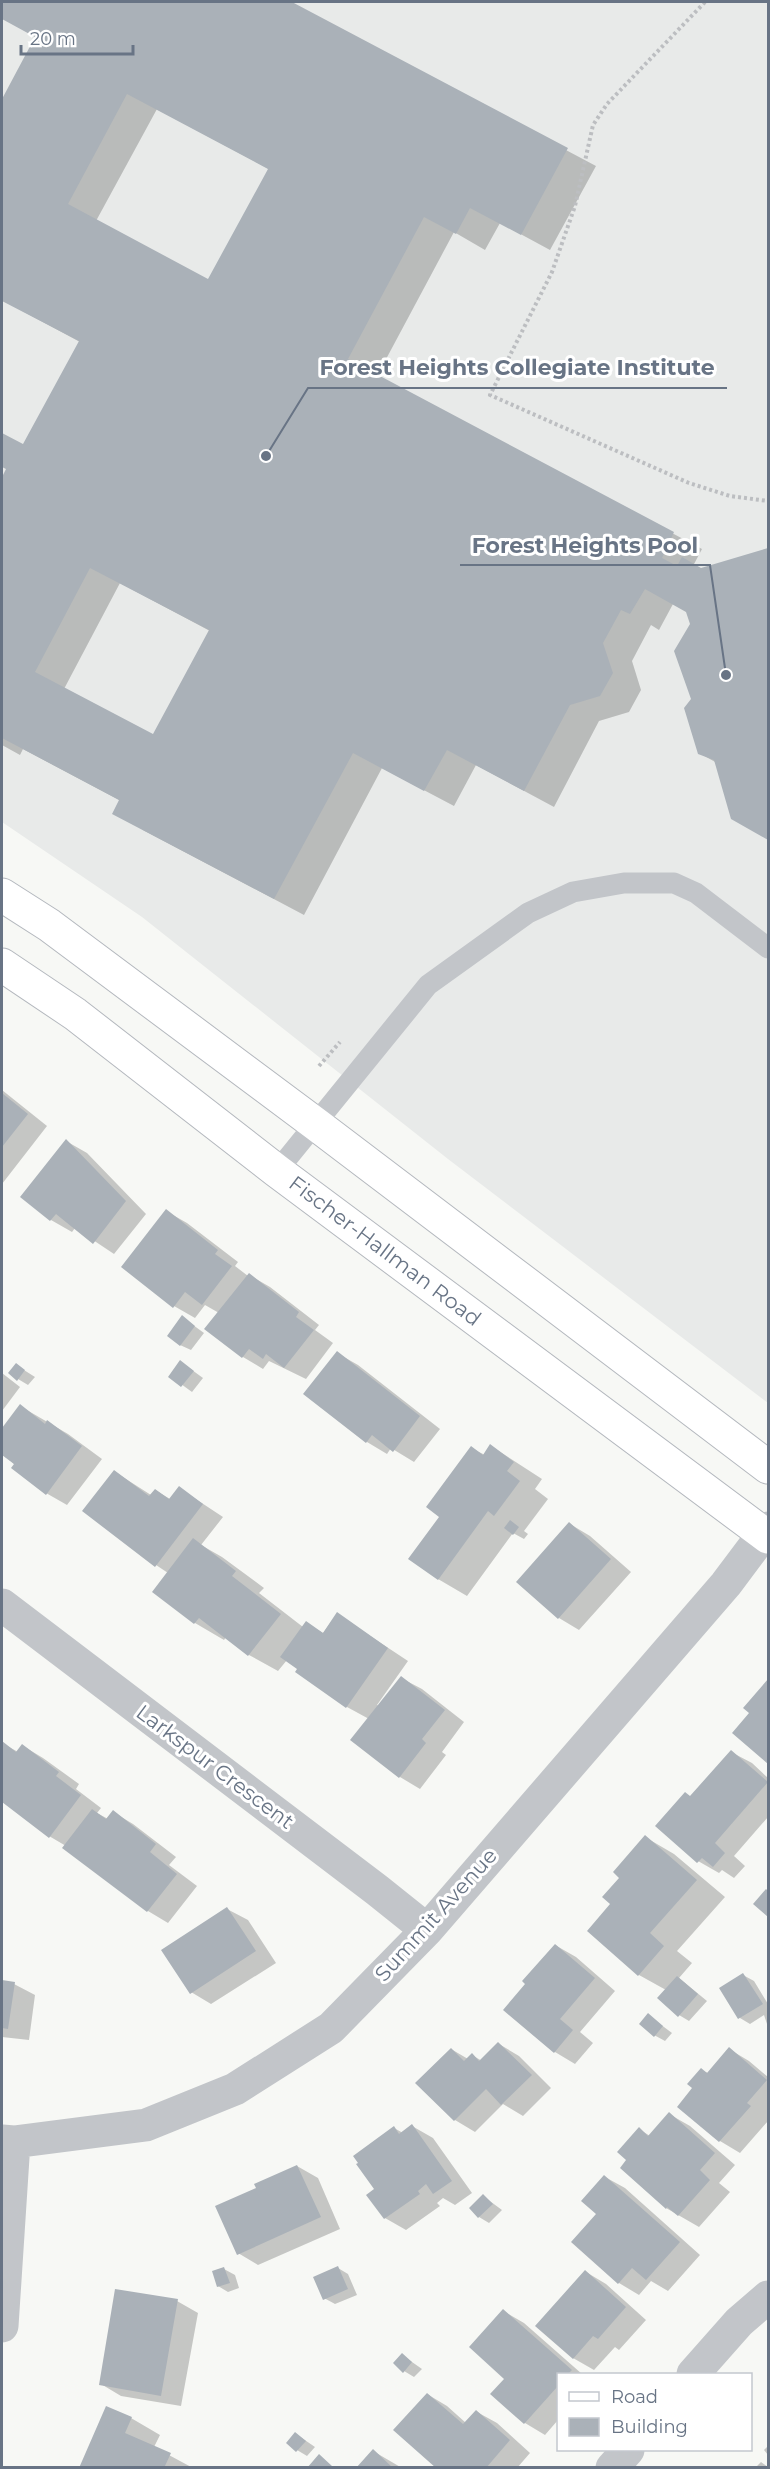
<svg xmlns="http://www.w3.org/2000/svg" width="770" height="2469" font-family="Montserrat,sans-serif">
<style>
.built{fill:#e8eae9}
.shadow{fill:#0003;fill-rule:evenodd}
.building{fill:#aab1b8;fill-rule:evenodd}
.lines{fill:none;stroke-linecap:round;stroke-linejoin:round}
.secondary-casing{stroke:#b4b8be;stroke-width:35}
.path{stroke:#bcbec1;stroke-width:4;stroke-dasharray:3 3;stroke-linecap:butt}
.service{stroke:#c2c5c9;stroke-width:21}
.minor{stroke:#c2c5c9;stroke-width:33}
.secondary{stroke:#fff;stroke-width:33}
.labels{text-anchor:middle;stroke-width:6;stroke-linejoin:round;paint-order:stroke}
.street-label{font-size:21px;fill:#687485;stroke:#fff}
.leader{fill:none;stroke:#687485;stroke-width:2}
.callout-dot{fill:#687485;stroke:#fff;stroke-width:2}
.callout-label{font-size:22px;text-anchor:middle;font-weight:bold;fill:#687485;stroke:#fff;stroke-width:6;stroke-linejoin:round;paint-order:stroke}
</style>
<rect width="100%" height="100%" fill="#f7f8f5"/>
<path class="built" d="M 2,2 L 768,2 L 768,1403 L 448,1159 L 142,917 L 2,822 Z"/>
<path class="shadow" d="M 2,2 L 288,2 L 596,166 L 550,250 L 500,223 L 485,250 L 454,232 L 377,376 L 702,549 L 693,566 L 701,570 L 768,549 L 768,839 L 733,818 L 717,763 L 699,753 L 693,700 L 691,624 L 688,612 L 673,604 L 659,630 L 651,625 L 632,661 L 641,690 L 629,712 L 599,721 L 554,807 L 476,765 L 454,806 L 382,768 L 304,915 L 143,830 L 121,801 L 23,749 L 20,755 L 2,745 L 2,480 L 7,469 L 2,466 L 2,434 L 24,446 L 80,342 L 2,300 L 2,103 L 36,37 L 2,18 ZM 157,109 L 269,169 L 209,281 L 96,221 ZM 120,583 L 210,631 L 154,736 L 64,689 Z
M 2,1090 L 47,1126 L 2,1184 Z
M 66,1141 L 87,1153 L 146,1214 L 114,1254 L 75,1228 L 72,1232 L 51,1220 L 22,1197 Z
M 166,1211 L 187,1223 L 238,1262 L 235,1266 L 248,1276 L 249,1275 L 270,1287 L 319,1325 L 315,1330 L 333,1343 L 306,1379 L 269,1361 L 263,1369 L 243,1357 L 219,1313 L 205,1305 L 195,1318 L 174,1306 Z
M 182,1317 L 204,1333 L 191,1350 L 180,1345 Z
M 337,1353 L 358,1365 L 440,1429 L 414,1462 L 391,1448 L 387,1454 L 367,1442 Z
M 181,1362 L 203,1378 L 192,1392 L 170,1376 Z
M 16,1365 L 35,1377 L 28,1385 L 18,1379 Z
M 2,1373 L 20,1387 L 2,1411 Z
M 20,1406 L 68,1434 L 102,1459 L 67,1505 L 46,1493 L 2,1453 L 2,1430 Z
M 491,1446 L 542,1479 L 535,1489 L 548,1499 L 524,1531 L 528,1534 L 524,1539 L 513,1533 L 467,1596 L 438,1579 L 441,1516 L 471,1448 L 485,1455 Z
M 115,1472 L 151,1495 L 155,1490 L 170,1499 L 179,1488 L 223,1517 L 201,1545 L 222,1557 L 264,1588 L 259,1593 L 303,1627 L 306,1623 L 323,1633 L 337,1614 L 408,1661 L 377,1705 L 379,1706 L 401,1678 L 422,1689 L 464,1722 L 442,1752 L 446,1755 L 420,1789 L 400,1777 L 369,1719 L 347,1707 L 299,1668 L 287,1660 L 278,1671 L 249,1655 L 226,1637 L 224,1640 L 195,1623 L 154,1592 L 168,1573 L 156,1565 Z
M 570,1524 L 590,1536 L 631,1572 L 579,1630 L 559,1618 Z
M 768,1682 L 768,1762 L 734,1733 L 751,1713 Z
M 2,1743 L 18,1752 L 23,1746 L 43,1758 L 79,1784 L 76,1789 L 101,1808 L 97,1813 L 108,1819 L 113,1812 L 133,1824 L 176,1857 L 169,1865 L 197,1886 L 168,1923 L 148,1911 L 66,1846 L 49,1836 L 2,1800 Z
M 731,1752 L 752,1763 L 768,1778 L 768,1817 L 734,1856 L 745,1866 L 734,1878 L 722,1870 L 719,1873 L 698,1861 L 691,1797 Z
M 645,1837 L 674,1854 L 725,1897 L 677,1951 L 692,1963 L 679,1978 L 707,2001 L 689,2021 L 679,2015 L 666,1990 L 639,1975 L 612,1904 L 621,1877 Z
M 227,1909 L 248,1920 L 276,1963 L 211,2004 L 191,1992 Z
M 555,1945 L 576,1957 L 615,1991 L 580,2032 L 593,2043 L 575,2064 L 555,2052 Z
M 743,1975 L 754,1981 L 768,2004 L 768,2027 L 764,2015 L 750,2024 L 740,2018 Z
M 2,1982 L 14,1984 L 35,1995 L 29,2040 L 2,2037 Z
M 648,2015 L 672,2033 L 665,2041 L 654,2035 Z
M 499,2044 L 519,2056 L 551,2088 L 523,2116 L 503,2104 L 475,2132 L 455,2120 L 451,2049 L 468,2059 L 472,2055 L 482,2061 Z
M 729,2049 L 749,2061 L 768,2077 L 768,2113 L 767,2115 L 768,2121 L 740,2153 L 720,2141 L 679,2106 L 695,2088 L 701,2070 L 708,2073 Z
M 669,2114 L 690,2126 L 735,2165 L 719,2183 L 730,2192 L 699,2227 L 666,2208 L 628,2160 L 639,2129 L 650,2136 Z
M 412,2126 L 433,2138 L 472,2193 L 455,2205 L 443,2198 L 437,2203 L 440,2206 L 406,2230 L 385,2218 L 376,2190 L 394,2128 L 403,2133 Z
M 297,2166 L 318,2178 L 340,2229 L 258,2265 L 238,2253 L 258,2189 Z
M 605,2177 L 625,2188 L 700,2255 L 668,2291 L 651,2281 L 639,2295 L 619,2283 L 598,2214 Z
M 483,2196 L 502,2210 L 489,2223 L 479,2217 Z
M 338,2268 L 348,2274 L 357,2295 L 335,2304 L 324,2298 Z
M 224,2269 L 235,2275 L 239,2288 L 228,2292 L 218,2286 Z
M 586,2272 L 606,2284 L 646,2320 L 619,2350 L 615,2347 L 594,2370 L 573,2358 Z
M 177,2301 L 198,2313 L 181,2406 L 121,2396 L 101,2384 Z
M 503,2311 L 524,2323 L 582,2374 L 558,2374 L 558,2420 L 545,2435 L 525,2423 L 506,2379 Z
M 402,2355 L 422,2369 L 414,2377 L 404,2371 Z
M 427,2394 L 447,2406 L 466,2423 L 477,2412 L 497,2423 L 530,2453 L 517,2468 L 438,2468 Z
M 131,2418 L 160,2435 L 154,2447 L 193,2468 L 81,2468 Z
M 296,2434 L 315,2447 L 307,2456 L 297,2450 Z
M 768,2446 L 768,2455 L 764,2450 Z
M 373,2451 L 402,2468 L 358,2468 Z
M 761,2462 L 768,2467 L 768,2468 L 755,2468 Z"/>
<path class="building" d="M 2,2 L 292,2 L 568,148 L 521,235 L 470,208 L 456,234 L 424,217 L 348,359 L 674,532 L 662,558 L 677,566 L 682,557 L 701,568 L 768,548 L 768,840 L 731,819 L 714,760 L 698,754 L 684,708 L 691,699 L 674,651 L 690,624 L 686,612 L 645,589 L 630,614 L 621,610 L 603,643 L 613,673 L 600,696 L 570,705 L 524,791 L 447,750 L 424,791 L 353,753 L 274,899 L 112,814 L 119,800 L 2,738 L 2,477 L 6,469 L 2,467 L 2,433 L 23,444 L 79,341 L 2,301 L 2,99 L 35,37 L 2,19 ZM 127,94 L 268,169 L 208,279 L 68,204 ZM 90,568 L 209,630 L 153,734 L 35,672 Z
M 2,1093 L 28,1114 L 2,1147 Z
M 66,1139 L 126,1201 L 93,1244 L 56,1214 L 50,1221 L 20,1197 Z
M 166,1209 L 218,1250 L 215,1254 L 232,1266 L 202,1305 L 185,1292 L 173,1308 L 121,1267 Z
M 249,1273 L 299,1312 L 296,1317 L 314,1330 L 284,1368 L 266,1354 L 263,1359 L 249,1349 L 242,1358 L 204,1329 Z
M 182,1315 L 195,1326 L 180,1346 L 167,1336 Z
M 337,1351 L 420,1416 L 393,1452 L 372,1435 L 366,1443 L 303,1394 Z
M 180,1360 L 194,1371 L 181,1387 L 168,1377 Z
M 16,1363 L 25,1370 L 17,1381 L 8,1373 Z
M 20,1404 L 45,1424 L 47,1420 L 82,1446 L 46,1495 L 11,1468 L 14,1464 L 2,1455 L 2,1428 Z
M 490,1444 L 514,1462 L 507,1471 L 520,1481 L 494,1516 L 488,1511 L 438,1580 L 408,1559 L 439,1517 L 426,1507 L 471,1446 L 483,1455 Z
M 114,1470 L 149,1496 L 155,1489 L 169,1499 L 179,1486 L 203,1504 L 155,1567 L 82,1511 Z
M 510,1520 L 519,1527 L 513,1535 L 504,1528 Z
M 569,1522 L 611,1559 L 558,1619 L 516,1582 Z
M 193,1538 L 236,1571 L 232,1576 L 281,1614 L 248,1656 L 199,1618 L 194,1624 L 152,1592 Z
M 337,1612 L 388,1648 L 346,1708 L 295,1672 L 297,1669 L 280,1657 L 306,1621 L 323,1633 Z
M 401,1676 L 445,1710 L 422,1739 L 426,1743 L 399,1778 L 350,1740 Z
M 768,1679 L 768,1764 L 732,1733 L 749,1713 L 743,1708 Z
M 2,1741 L 16,1752 L 22,1744 L 59,1772 L 56,1776 L 81,1795 L 49,1838 L 2,1802 Z
M 731,1750 L 768,1782 L 715,1843 L 725,1853 L 713,1867 L 702,1858 L 697,1863 L 655,1826 L 685,1792 L 690,1796 Z
M 92,1809 L 106,1819 L 113,1810 L 156,1844 L 150,1852 L 177,1874 L 147,1912 L 62,1848 Z
M 645,1835 L 697,1880 L 650,1933 L 664,1946 L 638,1976 L 587,1931 L 610,1904 L 602,1897 L 619,1878 L 613,1872 Z
M 766,1889 L 768,1891 L 768,1917 L 753,1904 Z
M 227,1907 L 256,1951 L 190,1994 L 161,1950 Z
M 555,1944 L 595,1978 L 560,2019 L 573,2030 L 554,2053 L 503,2010 L 525,1984 L 522,1981 Z
M 743,1973 L 763,2004 L 738,2019 L 719,1988 Z
M 677,1976 L 698,1994 L 678,2017 L 657,1998 Z
M 2,1980 L 15,1982 L 8,2029 L 2,2028 Z
M 648,2013 L 663,2026 L 654,2037 L 639,2024 Z
M 498,2042 L 532,2075 L 501,2105 L 486,2089 L 454,2121 L 415,2083 L 451,2048 L 464,2061 L 472,2053 L 479,2061 Z
M 729,2047 L 767,2080 L 747,2103 L 751,2106 L 719,2142 L 677,2107 L 692,2088 L 687,2084 L 701,2068 L 707,2073 Z
M 669,2112 L 715,2153 L 700,2170 L 710,2180 L 678,2216 L 667,2207 L 666,2209 L 620,2168 L 626,2160 L 617,2152 L 639,2127 L 648,2136 Z
M 412,2124 L 452,2181 L 433,2194 L 426,2184 L 418,2191 L 420,2194 L 384,2219 L 366,2195 L 374,2189 L 356,2164 L 358,2163 L 353,2156 L 394,2126 L 399,2134 Z
M 297,2165 L 321,2217 L 237,2255 L 215,2206 L 256,2188 L 254,2184 Z
M 604,2175 L 680,2242 L 646,2280 L 632,2268 L 618,2284 L 571,2242 L 596,2214 L 581,2201 Z
M 483,2194 L 493,2204 L 478,2218 L 469,2208 Z
M 338,2266 L 348,2289 L 323,2300 L 313,2277 Z
M 224,2267 L 230,2283 L 217,2287 L 212,2271 Z
M 585,2270 L 626,2307 L 598,2339 L 593,2336 L 573,2359 L 535,2326 Z
M 115,2289 L 178,2299 L 161,2396 L 99,2385 Z
M 503,2309 L 572,2370 L 568,2374 L 558,2374 L 558,2386 L 524,2424 L 490,2394 L 504,2379 L 469,2347 Z
M 402,2353 L 412,2362 L 403,2373 L 393,2363 Z
M 427,2393 L 463,2424 L 476,2410 L 510,2440 L 486,2468 L 436,2468 L 393,2430 Z
M 106,2406 L 132,2417 L 125,2433 L 171,2453 L 164,2468 L 79,2468 Z
M 295,2432 L 306,2441 L 296,2452 L 286,2443 Z
M 373,2449 L 393,2468 L 356,2468 Z
M 319,2454 L 332,2466 L 331,2468 L 307,2468 Z"/>
<g class="lines">
<defs>
<path id="secondary" d="M 2,895 L 49,925 L 317,1125 L 768,1467
M 2,965 L 75,1014 L 277,1171 L 768,1537"/>
</defs>
<use href="#secondary" class="secondary-casing"/>
<path class="path" d="M 705,2 L 607,104 L 593,125 L 575,206 L 552,272 L 490,395 L 689,483 L 730,496 L 768,501
M 319,1066 L 340,1042"/>
<path class="service" d="M 277,1171 L 428,985 L 528,913 L 573,892 L 624,883 L 674,883 L 696,893 L 768,948"/>
<path class="minor" d="M 2,1605 L 377,1890 L 427,1930
M 2,2141 L 14,2142 L 146,2125 L 235,2089 L 331,2028 L 427,1930 L 726,1584 L 768,1528
M 2,2326 L 14,2142
M 693,2374 L 739,2322 L 768,2297
M 612,2468 L 628,2450"/>
<use href="#secondary" class="secondary"/>
</g>
<g class="labels">
<g class="street-label">
<text transform="translate(385 1251) rotate(37)" y="7">Fischer-Hallman Road</text>
<text transform="translate(215 1767) rotate(37)" y="7">Larkspur Crescent</text>
<text transform="translate(436 1915) rotate(-48)" y="7">Summit Avenue</text>
</g>
</g>
<path class="leader" d="M266 456L308 388H727M726 675L710 565H460"/>
<g class="callout-dot">
<circle cx="266" cy="456" r="6"/>
<circle cx="726" cy="675" r="6"/>
</g>
<g class="callout-label">
<text x="517" y="375">Forest Heights Collegiate Institute</text>
<text x="585" y="553">Forest Heights Pool</text>
</g>
<rect width="770" height="2469" fill="none" stroke="#687485" stroke-width="6"/>
<rect x="557" y="2373" width="195" height="78" fill="#ffffff" stroke="#c3c7ce" stroke-width="1.5"/>
<rect x="569" y="2392" width="30" height="9" fill="#ffffff" stroke="#c3c7ce" stroke-width="1.5"/>
<text x="611" y="2403" font-size="18" fill="#687485">Road</text>
<rect x="569" y="2418" width="30" height="18" fill="#aab1b8" stroke="#c3c7ce" stroke-width="1.5"/>
<text x="611" y="2433" font-size="18" fill="#687485">Building</text>
<path d="M21 45v9h112v-9" fill="none" stroke="#687485" stroke-width="3"/>
<text x="30" y="45" font-size="18" fill="#687485" stroke="#ffffff" stroke-width="4.5" paint-order="stroke">20 m</text>
</svg>
